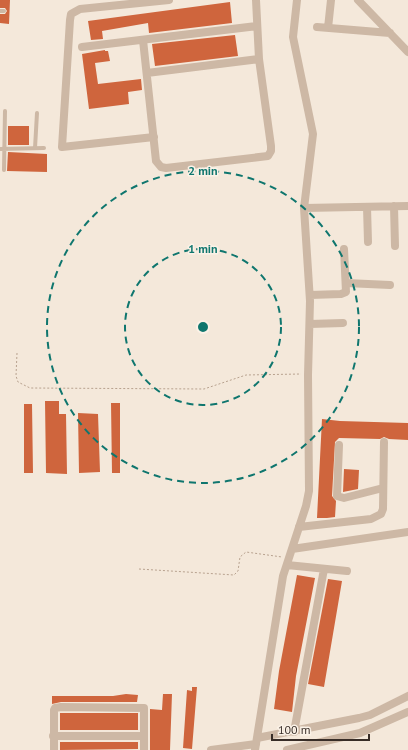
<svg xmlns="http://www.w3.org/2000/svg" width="408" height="750" font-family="'PT Sans',sans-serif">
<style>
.building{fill:#cf653d}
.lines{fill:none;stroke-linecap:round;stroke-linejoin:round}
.path{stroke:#b8a28f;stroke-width:1;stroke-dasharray:2 2;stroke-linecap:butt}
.service{stroke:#cdb8a5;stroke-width:4}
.minor{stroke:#cdb8a5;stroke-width:8}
.ring{fill:none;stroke:#0f766e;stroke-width:2;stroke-dasharray:7 5}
.centre{fill:#0f766e;stroke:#fbf2e7;stroke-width:2}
.ring-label{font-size:12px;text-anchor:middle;font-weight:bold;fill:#0f766e;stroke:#fbf2e7;stroke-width:3;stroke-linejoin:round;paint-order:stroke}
</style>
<rect width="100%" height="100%" fill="#f4e8da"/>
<path class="building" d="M 0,0 L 10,0 L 9,24 L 0,23 L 0,14 L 5,14 L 7,11 L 5,8 L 0,8 Z
M 230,2 L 232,23 L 149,33 L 148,23 L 102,31 L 103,39 L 91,40 L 88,21 Z
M 235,35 L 238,56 L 155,66 L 152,44 Z
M 105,50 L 105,51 L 108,51 L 110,61 L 95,63 L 98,84 L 141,79 L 142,90 L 128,92 L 129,104 L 89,109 L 82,54 Z
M 8,126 L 29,126 L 29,145 L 8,145 Z
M 8,152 L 47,154 L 47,172 L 7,171 Z
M 45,401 L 59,401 L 59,414 L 66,414 L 67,474 L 46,473 Z
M 111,403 L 120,403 L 120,473 L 112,473 Z
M 24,404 L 32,404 L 33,473 L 24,473 Z
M 78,413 L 98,414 L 100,472 L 79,473 Z
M 322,419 L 340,421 L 408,423 L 408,440 L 389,439 L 384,437 L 380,439 L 339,438 L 335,442 L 332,496 L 336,501 L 335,517 L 327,518 L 317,518 Z
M 344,469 L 359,470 L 358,489 L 343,492 Z
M 297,575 L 315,578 L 296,676 L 292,712 L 274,709 L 279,671 Z
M 328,579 L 342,581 L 324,687 L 308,684 Z
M 192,687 L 197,687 L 192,749 L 183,748 L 187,690 L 192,691 Z
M 126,694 L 138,695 L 137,702 L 61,702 L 52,704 L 52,696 L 113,696 Z
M 163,694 L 172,694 L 170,750 L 150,750 L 150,709 L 162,710 Z
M 60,713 L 138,713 L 138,730 L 60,730 Z
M 60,742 L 138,742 L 138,749 L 60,750 Z"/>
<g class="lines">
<path class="path" d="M 17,353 L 16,376 L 18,382 L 30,388 L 204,389 L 246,375 L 301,374
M 139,569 L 234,575 L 238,571 L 240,557 L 246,552 L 282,557"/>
<path class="service" d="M 0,11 L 4,11
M 35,148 L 37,113
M 0,149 L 44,148
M 4,170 L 5,111"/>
<path class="minor" d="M 358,0 L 408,52
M 317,27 L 390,33
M 328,28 L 331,0
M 143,40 L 156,161 L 161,167 L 166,168 L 268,156 L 271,151 L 271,146 L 259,59 L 256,0
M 82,47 L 257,26
M 147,73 L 259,59
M 154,137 L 62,147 L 70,20 L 71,14 L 80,9 L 169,0
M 394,206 L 395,246
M 367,207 L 368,242
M 304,208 L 408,206
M 346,283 L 390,285
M 310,295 L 341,294 L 346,292 L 344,249
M 310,324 L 343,323
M 339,445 L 337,496 L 344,498 L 383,488
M 299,527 L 371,519 L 381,514 L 383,509 L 384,442
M 292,549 L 408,532
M 287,565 L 347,571
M 294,732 L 324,569
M 53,736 L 144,736
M 257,738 L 359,718 L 370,715 L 408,696
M 54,750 L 54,710 L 55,708 L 61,707 L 144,708 L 144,750
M 211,750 L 256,744
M 255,750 L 283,576 L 306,506 L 309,491 L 308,375 L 310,301 L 304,208 L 313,134 L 293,37 L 297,0
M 287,750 L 360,733 L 408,712"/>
</g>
<g class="ring">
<circle cx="203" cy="327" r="78"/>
<circle cx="203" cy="327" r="156"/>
</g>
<circle cx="203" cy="327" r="6" class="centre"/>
<g class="ring-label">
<text x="203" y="175">2 min</text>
<text x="203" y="253">1 min</text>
</g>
<path d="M272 734v6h97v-6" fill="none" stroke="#382d27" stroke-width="2"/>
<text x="278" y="734" font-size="12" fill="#382d27" stroke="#fbf2e7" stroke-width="3" paint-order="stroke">100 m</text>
</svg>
